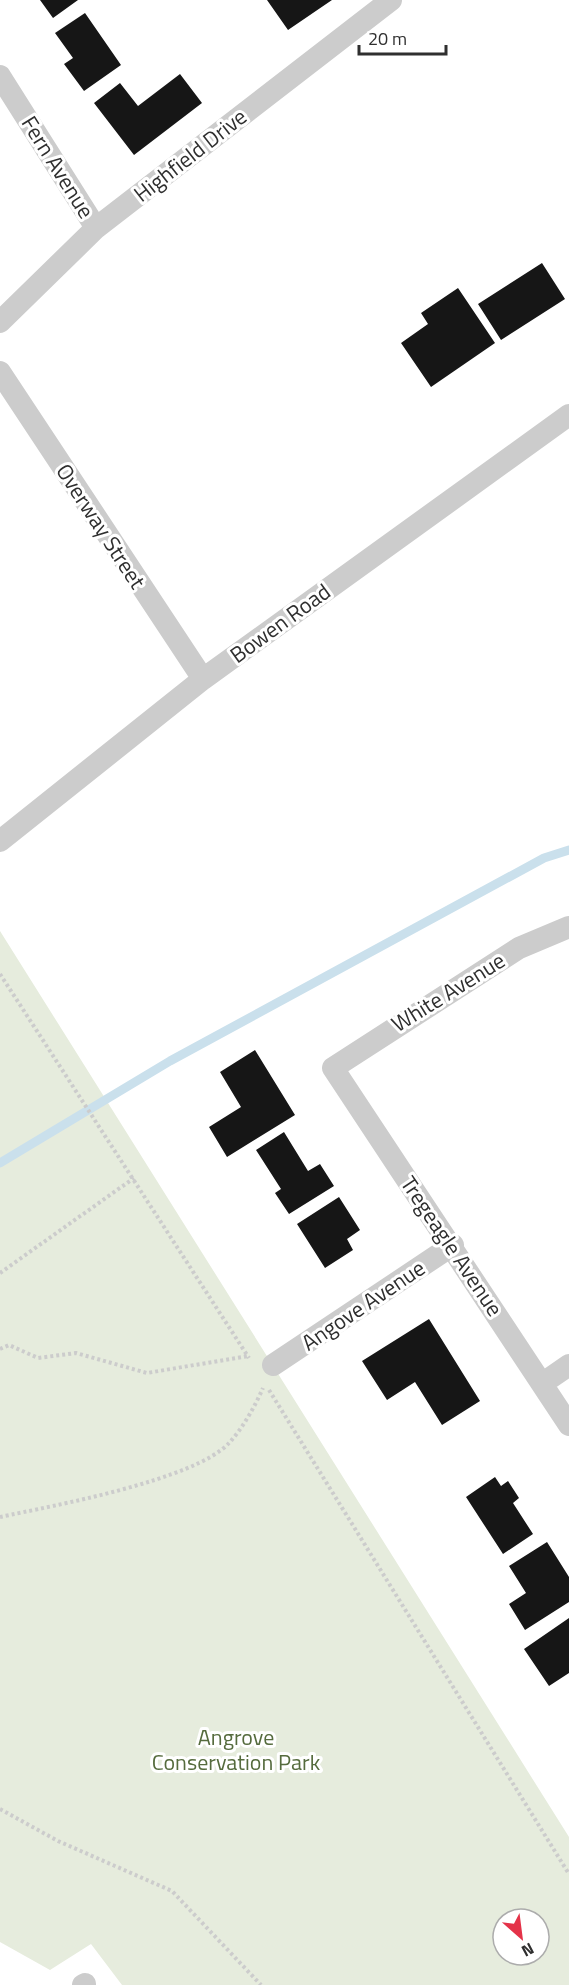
<svg xmlns="http://www.w3.org/2000/svg" width="569" height="1985" font-family="'Titillium Web',sans-serif">
<style>
.green{fill:#e6ecdd;fill-rule:evenodd}
.lines{fill:none;stroke-linecap:round;stroke-linejoin:round}
.stream{stroke:#cae0ec;stroke-width:9}
.building{fill:#161616}
.path{stroke:#ccc;stroke-width:4;stroke-dasharray:3 3;stroke-linecap:butt}
.minor{stroke:#ccc;stroke-width:22}
.labels{text-anchor:middle;stroke-width:6;stroke-linejoin:round;paint-order:stroke}
.street-label{font-size:22px;fill:#2f2f2f;stroke:#fff}
.park-label{font-size:22px;fill:#556b3d;stroke:#fff}
</style>
<rect width="100%" height="100%" fill="#fff"/>
<path class="green" d="M 0,931 L 569,1837 L 569,1985 L 122,1985 L 91,1944 L 50,1970 L 0,1942 ZM 503,1919 L 539,1919 L 539,1955 L 503,1955 Z"/>
<g class="lines">
<path class="stream" d="M 0,1163 L 170,1061 L 544,858 L 569,850"/>
</g>
<path class="building" d="M 40,0 L 78,0 L 53,18 Z
M 267,0 L 332,0 L 288,30 Z
M 85,13 L 121,65 L 84,91 L 64,64 L 73,58 L 55,33 Z
M 180,74 L 202,103 L 134,155 L 94,103 L 120,83 L 138,106 Z
M 542,263 L 565,299 L 501,340 L 478,304 Z
M 458,288 L 495,343 L 431,387 L 401,343 L 428,324 L 421,313 Z
M 255,1050 L 295,1115 L 227,1157 L 209,1127 L 241,1107 L 220,1072 Z
M 284,1132 L 308,1171 L 320,1164 L 334,1186 L 289,1214 L 275,1193 L 281,1189 L 256,1150 Z
M 339,1197 L 360,1230 L 347,1239 L 353,1250 L 325,1268 L 297,1224 Z
M 429,1319 L 480,1401 L 442,1425 L 415,1382 L 387,1400 L 362,1361 Z
M 495,1477 L 501,1486 L 508,1481 L 519,1498 L 513,1503 L 533,1534 L 503,1554 L 466,1497 Z
M 547,1542 L 569,1577 L 569,1602 L 525,1630 L 509,1604 L 526,1593 L 509,1566 Z
M 569,1618 L 569,1673 L 549,1686 L 524,1649 Z"/>
<g class="lines">
<path class="path" d="M 0,974 L 249,1358
M 0,1273 L 134,1178
M 0,1349 L 9,1345 L 38,1358 L 76,1353 L 147,1373 L 248,1356
M 269,1390 L 569,1874
M 0,1517 C 52,1506 195,1480 229,1443 C 243,1428 255,1406 263,1388
M 0,1809 L 58,1841 L 172,1891 L 261,1985"/>
<path class="minor" d="M 0,76 L 96,228
M 0,322 L 96,228 L 391,0
M 0,372 L 203,679
M 0,841 L 203,679 L 569,415
M 569,927 L 519,948 L 333,1068 L 569,1425
M 273,1365 L 453,1245
M 543,1383 L 569,1365
M 83,1985 L 85,1984"/>
</g>
<g class="labels">
<g class="street-label">
<text transform="translate(190 155) rotate(-38)" y="8">Highfield Drive</text>
<text transform="translate(58 167) rotate(58)" y="8">Fern Avenue</text>
<text transform="translate(101 526) rotate(57)" y="8">Overway Street</text>
<text transform="translate(280 623) rotate(-36)" y="8">Bowen Road</text>
<text transform="translate(448 992) rotate(-32)" y="8">White Avenue</text>
<text transform="translate(452 1246) rotate(56)" y="8">Tregeagle Avenue</text>
<text transform="translate(363 1305) rotate(-34)" y="8">Angove Avenue</text>
</g>
<g class="park-label">
<text x="236" y="1745">Angrove<tspan x="236" dy="25">Conservation Park</tspan></text>
</g>
</g>
<g transform="translate(521 1937) rotate(152)"><circle r="28" fill="#ffffff" stroke="#acacac" stroke-width="1.5"/>
<path d="M0-4.5L10 22L0 15L-10 22Z" fill="#e43349"/>
<text y="-9" font-size="16" font-weight="bold" text-anchor="middle" fill="#2f2f2f">N</text>
</g>
<path d="M359 45v9h87v-9" fill="none" stroke="#2f2f2f" stroke-width="3"/>
<text x="368" y="45" font-size="18" fill="#2f2f2f" stroke="#ffffff" stroke-width="4.5" paint-order="stroke">20 m</text>
</svg>
